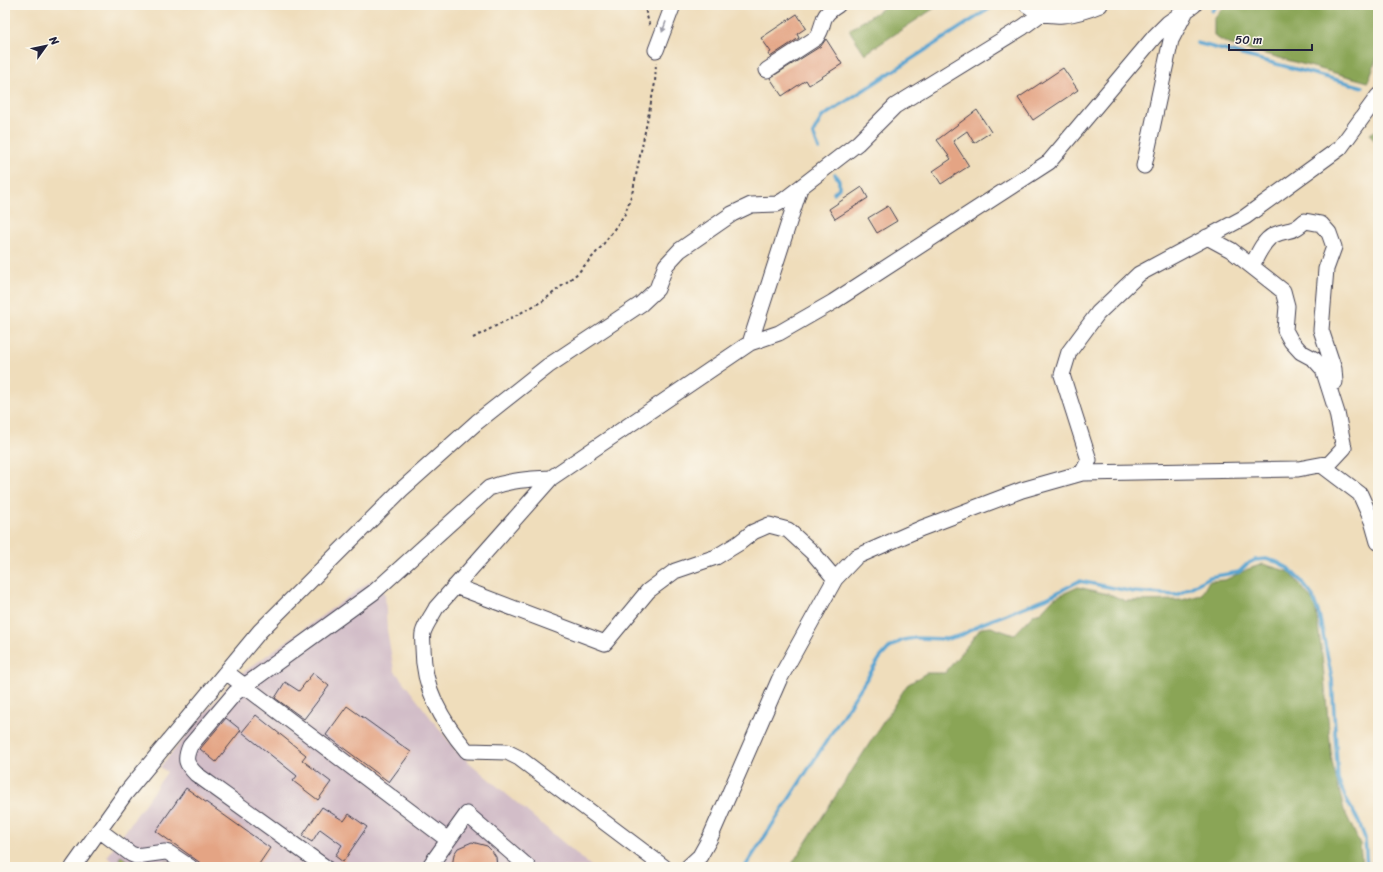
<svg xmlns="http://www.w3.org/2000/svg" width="1383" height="872" font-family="Sriracha,sans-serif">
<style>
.industrial{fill:#d2bdc8}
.green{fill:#aebe61;stroke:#68704e}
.forest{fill:#8aa557;stroke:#566449}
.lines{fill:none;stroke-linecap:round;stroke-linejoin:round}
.stream{stroke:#59a4d1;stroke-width:3.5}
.building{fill:#e4a484}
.minor-casing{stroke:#413e4e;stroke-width:17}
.path{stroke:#413e4e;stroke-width:2;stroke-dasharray:3 3;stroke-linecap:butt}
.minor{stroke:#fff;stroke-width:15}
.oneway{fill:#9c9ca7}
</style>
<rect width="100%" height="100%" fill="#fbf7ec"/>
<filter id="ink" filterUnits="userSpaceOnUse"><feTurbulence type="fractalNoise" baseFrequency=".025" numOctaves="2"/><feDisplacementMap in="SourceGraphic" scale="8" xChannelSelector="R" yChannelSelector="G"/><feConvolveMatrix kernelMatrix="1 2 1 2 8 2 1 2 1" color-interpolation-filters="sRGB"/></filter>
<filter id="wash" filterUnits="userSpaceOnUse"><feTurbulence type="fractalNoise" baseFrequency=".012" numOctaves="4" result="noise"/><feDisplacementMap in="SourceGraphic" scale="16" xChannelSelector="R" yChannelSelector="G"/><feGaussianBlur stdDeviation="0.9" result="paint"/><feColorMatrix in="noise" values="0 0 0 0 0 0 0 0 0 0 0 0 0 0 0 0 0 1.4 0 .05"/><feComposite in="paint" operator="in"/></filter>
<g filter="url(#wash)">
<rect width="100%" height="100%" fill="#efddbb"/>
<path class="industrial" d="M 373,579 L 385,594 L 387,630 L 394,670 L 457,752 L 592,867 L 121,867 L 107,857 L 167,772 L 160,767 L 234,679 Z"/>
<path class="green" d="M 121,856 L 132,865 L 136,866 L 167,861 L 182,867 L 131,867 L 119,859 Z"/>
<path class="forest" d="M 888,5 L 939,5 L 865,54 L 849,30 Z
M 1226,5 L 1378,5 L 1378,55 L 1368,82 L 1228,44 L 1214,36 L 1214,18 Z
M 1378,129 L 1378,146 L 1370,134 Z
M 1263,564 L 1290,572 L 1315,604 L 1322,655 L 1332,762 L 1344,810 L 1360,844 L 1362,867 L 790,867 L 907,685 L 926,673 L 945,673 L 981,628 L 991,627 L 1014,635 L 1034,614 L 1041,612 L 1054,598 L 1078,587 L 1112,595 L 1125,601 L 1182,600 L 1201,595 L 1209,581 L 1225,580 L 1248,569 Z"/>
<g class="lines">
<path class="stream" d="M 1212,11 L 1217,5
M 1197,43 L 1363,87
M 819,149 L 813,133 L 822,117 L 995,5
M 834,193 L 839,188 L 839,181 L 835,174
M 745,867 L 880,658 L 890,647 L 903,640 L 915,638 L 947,639 L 962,635 L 981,624 L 1047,598 L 1079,581 L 1134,592 L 1177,595 L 1210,577 L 1239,572 L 1247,564 L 1255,560 L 1266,559 L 1277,562 L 1288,568 L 1301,581 L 1312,595 L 1319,614 L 1332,679 L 1338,780 L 1347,801 L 1358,820 L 1365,838 L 1367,867"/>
</g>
<g id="blocks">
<path class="building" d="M 797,14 L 806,28 L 797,34 L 799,38 L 770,57 L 768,54 L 771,52 L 761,38 Z
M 826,39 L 842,64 L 809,85 L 806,80 L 782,96 L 770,78 L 821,46 Z
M 1063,68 L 1078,90 L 1033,120 L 1018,98 Z
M 977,110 L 991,132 L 974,143 L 967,131 L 953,141 L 969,166 L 941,184 L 933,171 L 951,159 L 937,140 Z
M 862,187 L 868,198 L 835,219 L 829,209 Z
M 888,206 L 897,221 L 877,233 L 868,218 Z
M 313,673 L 329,686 L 304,719 L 275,698 L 285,682 L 299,691 Z
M 347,706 L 411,752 L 389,782 L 326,735 Z
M 256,715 L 306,755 L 302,760 L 331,782 L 318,800 L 293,781 L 297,776 L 242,732 Z
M 226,718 L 241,730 L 216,762 L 200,749 Z
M 186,788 L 270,848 L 257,867 L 206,867 L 156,831 Z
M 322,807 L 344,821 L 349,814 L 367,827 L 343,862 L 335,856 L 342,845 L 320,829 L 312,842 L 302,836 Z
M 472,842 L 487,846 L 492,851 L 496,857 L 497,867 L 452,867 L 454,854 L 458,848 Z"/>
</g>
</g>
<g filter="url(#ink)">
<use href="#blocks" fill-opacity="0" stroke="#413e4e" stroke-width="1"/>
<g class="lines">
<defs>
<path id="minor" d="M 1027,5 C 1049,22 1076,15 1100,5
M 656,50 L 673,5
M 767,70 L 816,38 C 828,22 816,19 838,5
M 1144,166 L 1171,40 L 1185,13
M 1252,266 C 1257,256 1263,240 1274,235 C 1289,228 1291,234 1305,221 L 1321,224 L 1329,233 L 1334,247 L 1326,269 L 1321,330 L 1334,369 L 1335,382
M 750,343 L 800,188
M 1323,466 L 1360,494 L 1372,521 L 1378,542
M 1082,473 L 1298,469 L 1330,463 L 1344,448 L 1337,413 L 1323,369 L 1314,359 L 1301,352 L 1291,341 L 1285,330 L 1287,306 L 1283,291 L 1231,250 L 1207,237
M 551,478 L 436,608 C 432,616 425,625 423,633 C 422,637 423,644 423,648 C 423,689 442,721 467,751 L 507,752 L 519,758 L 664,867
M 455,586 L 605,643 L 648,591 L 675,571 L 716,557 L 739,543 L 753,532 L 769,525 L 788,530 L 814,554 L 835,579
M 226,672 L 448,840
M 99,830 L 131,854 L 136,856 L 165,852 L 169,853 L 190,867
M 73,867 L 125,794 L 260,631 L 401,490 L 477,422 L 548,366 L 641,304 L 657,289 L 666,265 L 680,250 L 732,214 L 751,205 L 777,204 L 784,200 L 858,143 L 895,106 L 1023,27 L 1042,13 L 1045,5
M 325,867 L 196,774 C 186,764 184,760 190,746 L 235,693 L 374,592 L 489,488 C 510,480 529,479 551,478 L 750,343 L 779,333 L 833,302 L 1049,162 L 1155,36 L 1168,23 L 1194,5
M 429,867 L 467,814 L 528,867
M 688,867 L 700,856 L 710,838 L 779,680 L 835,579 L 856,557 L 922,528 L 1022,490 L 1082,473 L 1089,460 L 1062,375 L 1069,352 L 1098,313 L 1139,274 L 1245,217 L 1340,148 L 1378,96"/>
</defs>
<use href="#minor" class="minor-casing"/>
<path class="path" d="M 644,5 L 650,27
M 473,338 L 543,301 L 578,273 L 602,246 L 625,214 L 633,190 L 655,83 L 656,63"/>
<use href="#minor" class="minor"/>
</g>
<defs><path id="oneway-solid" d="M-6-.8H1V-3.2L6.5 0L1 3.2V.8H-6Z"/></defs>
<use class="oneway" href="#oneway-solid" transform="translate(664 27) rotate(110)"/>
</g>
<rect width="1383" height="872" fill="none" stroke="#fbf7ec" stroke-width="20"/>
<g transform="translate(46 46) rotate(57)" stroke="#fbf7ec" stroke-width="3" paint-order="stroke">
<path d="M0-3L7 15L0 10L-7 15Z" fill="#22223b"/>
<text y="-6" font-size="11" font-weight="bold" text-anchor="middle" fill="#22223b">N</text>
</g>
<path d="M1229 44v6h83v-6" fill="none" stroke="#22223b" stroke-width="2"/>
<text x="1235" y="44" font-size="12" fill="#22223b" stroke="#fbf7ec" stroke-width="3" paint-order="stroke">50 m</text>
</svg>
